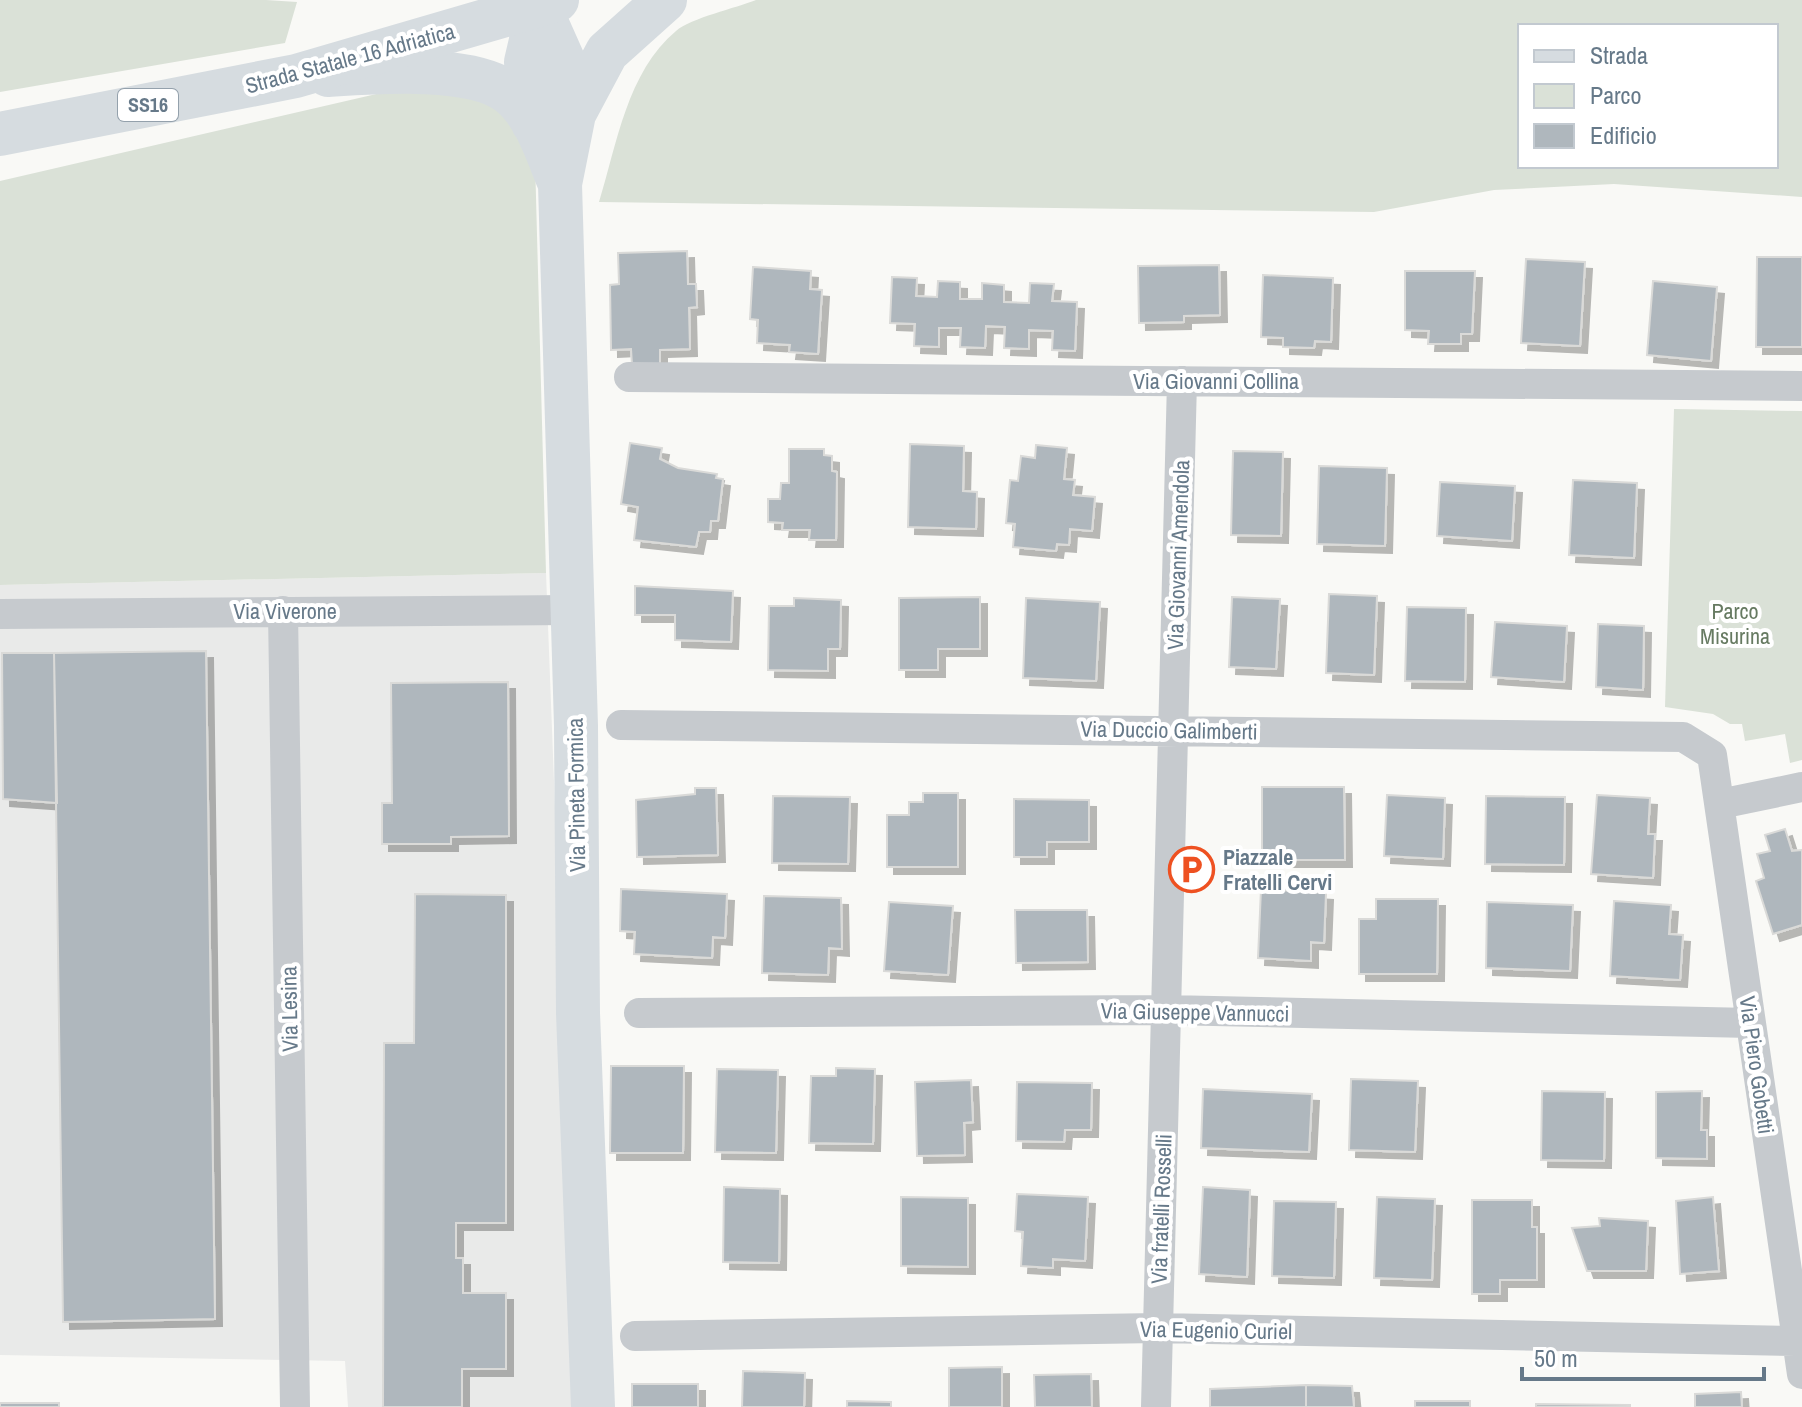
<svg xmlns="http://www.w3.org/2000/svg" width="1802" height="1407" font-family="'Archivo Narrow',sans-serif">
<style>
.built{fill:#e9eae9}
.green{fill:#dae1d7;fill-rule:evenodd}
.building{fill:#afb7bd;stroke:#dadad8;stroke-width:2;filter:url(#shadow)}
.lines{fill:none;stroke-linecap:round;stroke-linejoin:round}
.street{stroke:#c6cace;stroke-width:30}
.secondary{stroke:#d6dce0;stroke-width:44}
.primary{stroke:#d6dce0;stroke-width:44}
.labels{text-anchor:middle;stroke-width:8;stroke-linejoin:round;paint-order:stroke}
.shield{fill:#fff;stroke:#94a1ac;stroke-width:2}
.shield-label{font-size:20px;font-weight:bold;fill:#667989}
.street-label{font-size:22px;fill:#667989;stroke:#fff}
.park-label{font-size:22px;fill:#667a61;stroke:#fff}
.poi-label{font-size:22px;font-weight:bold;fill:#667989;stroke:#fff;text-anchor:start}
</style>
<defs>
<filter id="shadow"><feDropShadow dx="7" dy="7" stdDeviation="0" flood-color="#0004"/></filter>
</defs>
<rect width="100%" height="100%" fill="#f9f9f6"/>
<path class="built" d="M 546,573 L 578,1407 L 348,1407 L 345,1361 L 0,1355 L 0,585 Z"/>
<path class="green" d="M 0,0 L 266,0 L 297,2 L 285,43 L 0,92 Z
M 756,0 L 1802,0 L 1802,197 L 1614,184 L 1494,190 L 1374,212 L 599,202 C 617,144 627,72 676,31 C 691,18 736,8 756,0 ZM 1520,26 L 1776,26 L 1776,166 L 1520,166 Z
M 443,85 L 501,107 L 535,159 L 546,573 L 0,585 L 0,181 L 398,89 Z
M 1674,409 L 1802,411 L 1802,760 L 1790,763 L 1785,734 L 1745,741 L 1742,724 L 1730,724 L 1713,714 L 1665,707 Z"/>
<path class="building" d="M 687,251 L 688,284 L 696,284 L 697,307 L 689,308 L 690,349 L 660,350 L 660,364 L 632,365 L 631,349 L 611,350 L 610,285 L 619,284 L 618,253 Z
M 1757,257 L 1802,257 L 1802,347 L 1756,347 Z
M 1526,259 L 1585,262 L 1580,346 L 1521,343 Z
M 1219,265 L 1220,315 L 1184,316 L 1184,322 L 1139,323 L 1138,266 Z
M 753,267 L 811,271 L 810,289 L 822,290 L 818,354 L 789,352 L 790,345 L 757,343 L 758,320 L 750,319 Z
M 1405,271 L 1475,271 L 1472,334 L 1461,334 L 1461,344 L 1428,344 L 1429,331 L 1405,330 Z
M 1263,275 L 1333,278 L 1331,342 L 1315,341 L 1314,348 L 1283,347 L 1283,338 L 1261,337 Z
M 892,277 L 917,278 L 916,296 L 937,297 L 938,281 L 960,282 L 960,299 L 982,299 L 982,283 L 1004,285 L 1004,302 L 1029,303 L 1030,283 L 1054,284 L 1052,301 L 1077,302 L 1075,351 L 1052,350 L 1053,331 L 1029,330 L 1029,349 L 1004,348 L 1005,327 L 986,326 L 985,348 L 960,347 L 961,328 L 939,328 L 939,347 L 914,346 L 915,324 L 890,323 Z
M 1653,281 L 1717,287 L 1711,361 L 1647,355 Z
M 630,443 L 662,448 L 660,459 L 678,468 L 717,474 L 716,478 L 723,479 L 718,521 L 711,521 L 710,532 L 699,532 L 696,547 L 634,540 L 638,507 L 621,504 Z
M 910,444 L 964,446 L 963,491 L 977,492 L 976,529 L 908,527 Z
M 1036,445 L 1067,448 L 1064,479 L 1075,480 L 1073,495 L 1095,497 L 1092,531 L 1070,529 L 1069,545 L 1057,544 L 1056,551 L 1013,547 L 1015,524 L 1006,523 L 1010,480 L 1018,481 L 1021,456 L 1035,458 Z
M 789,449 L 824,449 L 824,455 L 832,456 L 832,471 L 837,472 L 836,540 L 809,540 L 810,530 L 782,530 L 783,523 L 768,522 L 768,499 L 780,499 L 781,483 L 789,483 Z
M 1233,451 L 1283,452 L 1281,536 L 1231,535 Z
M 1319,466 L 1387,468 L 1385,546 L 1317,544 Z
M 1573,480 L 1637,483 L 1634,558 L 1569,555 Z
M 1440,482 L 1515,486 L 1512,541 L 1437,536 Z
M 635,586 L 733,591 L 731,642 L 675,640 L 675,615 L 635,615 Z
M 1329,594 L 1377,596 L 1374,675 L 1326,673 Z
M 980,597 L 980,649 L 938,649 L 938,670 L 899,670 L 899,598 Z
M 1232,597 L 1280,599 L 1276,669 L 1229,667 Z
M 794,598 L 841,600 L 840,649 L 828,649 L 828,671 L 768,670 L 769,606 L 794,606 Z
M 1026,598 L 1100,602 L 1096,681 L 1023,678 Z
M 1407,607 L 1466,608 L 1465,682 L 1405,681 Z
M 1495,622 L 1567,626 L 1564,682 L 1491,677 Z
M 1598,624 L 1644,626 L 1643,690 L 1596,687 Z
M 206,651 L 215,1319 L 63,1322 L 54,653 Z
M 2,653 L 54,653 L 57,803 L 3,799 Z
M 508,682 L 509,836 L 451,837 L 451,844 L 382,844 L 382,803 L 392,803 L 391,683 Z
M 1262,787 L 1344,787 L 1345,860 L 1262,860 Z
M 695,788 L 716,788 L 718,855 L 637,857 L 636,800 L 695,794 Z
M 923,793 L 958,793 L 958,867 L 887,867 L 887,815 L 909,815 L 909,802 L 923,802 Z
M 1387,795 L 1445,798 L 1443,859 L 1384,856 Z
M 1597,795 L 1650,798 L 1648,834 L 1655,834 L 1653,878 L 1591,874 Z
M 773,796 L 850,797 L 848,864 L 772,863 Z
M 1486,796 L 1565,797 L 1564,865 L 1485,864 Z
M 1014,799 L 1089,800 L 1089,842 L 1047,842 L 1047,857 L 1014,857 Z
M 1785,829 L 1792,851 L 1802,850 L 1802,925 L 1773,934 L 1756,881 L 1764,878 L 1757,854 L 1770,851 L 1765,835 Z
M 621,889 L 727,894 L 725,938 L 713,937 L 712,958 L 634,954 L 635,932 L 620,931 Z
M 1261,889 L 1326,893 L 1324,943 L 1311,942 L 1311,961 L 1258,958 Z
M 415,894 L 506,895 L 506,1223 L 456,1223 L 456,1258 L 463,1258 L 463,1293 L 506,1293 L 506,1369 L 462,1369 L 462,1407 L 383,1407 L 384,1043 L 414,1043 Z
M 764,896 L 841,898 L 842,949 L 829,948 L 828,975 L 762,973 Z
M 1376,899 L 1438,899 L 1437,974 L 1359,974 L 1359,919 L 1376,919 Z
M 1614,901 L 1671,905 L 1669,934 L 1683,935 L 1680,980 L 1610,976 Z
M 889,902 L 953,906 L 948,975 L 884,971 Z
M 1487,902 L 1573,905 L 1570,971 L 1486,968 Z
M 1015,910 L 1087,910 L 1088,962 L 1016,963 Z
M 611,1066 L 684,1066 L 683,1153 L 610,1153 Z
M 836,1068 L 875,1069 L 873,1144 L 809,1143 L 811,1076 L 836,1076 Z
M 717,1069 L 778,1070 L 776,1153 L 715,1152 Z
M 1351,1079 L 1418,1081 L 1415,1152 L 1349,1150 Z
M 971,1080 L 973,1122 L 964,1123 L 965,1155 L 917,1156 L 915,1082 Z
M 1017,1082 L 1092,1083 L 1091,1130 L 1065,1130 L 1064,1142 L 1016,1141 Z
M 1203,1089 L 1312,1094 L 1309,1152 L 1201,1148 Z
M 1542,1091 L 1605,1092 L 1604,1161 L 1541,1160 Z
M 1702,1091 L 1701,1130 L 1707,1130 L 1707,1159 L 1656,1158 L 1656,1092 Z
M 724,1187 L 780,1189 L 779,1263 L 723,1262 Z
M 1203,1187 L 1250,1190 L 1247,1277 L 1199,1274 Z
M 1017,1194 L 1088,1197 L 1085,1261 L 1053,1259 L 1053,1268 L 1021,1266 L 1023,1232 L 1015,1231 Z
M 901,1197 L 968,1198 L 968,1267 L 901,1266 Z
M 1377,1197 L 1435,1199 L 1432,1280 L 1374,1278 Z
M 1713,1197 L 1719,1271 L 1680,1274 L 1676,1201 Z
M 1472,1200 L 1532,1200 L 1532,1227 L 1537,1227 L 1537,1280 L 1500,1280 L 1500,1294 L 1472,1294 Z
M 1274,1201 L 1336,1202 L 1334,1278 L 1272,1276 Z
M 1599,1218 L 1648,1221 L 1646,1271 L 1587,1271 L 1572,1228 L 1600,1226 Z
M 1002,1367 L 1002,1407 L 949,1407 L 949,1368 Z
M 743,1371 L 805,1373 L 804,1407 L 742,1407 Z
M 1091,1374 L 1092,1407 L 1035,1407 L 1034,1375 Z
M 632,1384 L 698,1384 L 698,1407 L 632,1407 Z
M 1306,1385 L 1352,1386 L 1354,1407 L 1306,1407 Z
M 1306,1385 L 1306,1407 L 1210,1407 L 1210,1389 Z
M 1741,1392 L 1742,1407 L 1695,1407 L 1695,1394 Z
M 847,1401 L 891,1402 L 891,1407 L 847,1407 Z
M 1415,1401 L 1470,1401 L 1470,1407 L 1415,1407 Z
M 0,1403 L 59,1403 L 59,1407 L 0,1407 Z
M 1536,1404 L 1630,1405 L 1630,1407 L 1536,1407 Z"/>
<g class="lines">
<path class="street" d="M 629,377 L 1802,386
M 283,611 L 295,1407
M 0,614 L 571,610
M 621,725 L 1683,737 L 1712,755 L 1802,1374
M 1720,804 L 1802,787
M 639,1013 L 1167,1010 L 1751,1023
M 635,1336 L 1158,1328 L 1796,1341
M 1156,1407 L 1182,381"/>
<path class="secondary" d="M 539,6 L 563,60 L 574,114
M 328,75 C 374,72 472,64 509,93 C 536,114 547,154 560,184
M 533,123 L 526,62 L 539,6
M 593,1407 L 578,1013 L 576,726 L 560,184 L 574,114 L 607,52 L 665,0"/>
<path class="primary" d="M 0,134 L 296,76 L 557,0"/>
</g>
<defs>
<symbol id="parking-ring" viewBox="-11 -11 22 22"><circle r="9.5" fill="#fff" stroke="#ee5121" stroke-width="1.5"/><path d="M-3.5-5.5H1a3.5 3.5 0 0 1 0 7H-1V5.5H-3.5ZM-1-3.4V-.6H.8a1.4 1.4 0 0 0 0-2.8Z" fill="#ee5121"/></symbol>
</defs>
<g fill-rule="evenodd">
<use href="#parking-ring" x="1166" y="844" width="51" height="51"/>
</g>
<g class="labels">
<rect class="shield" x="118" y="89" width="60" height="32" rx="6"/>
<g class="shield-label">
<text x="148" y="112">SS16</text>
</g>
<g class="street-label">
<text transform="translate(350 58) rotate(-15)" y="8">Strada Statale 16 Adriatica</text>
<text x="1216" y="389">Via Giovanni Collina</text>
<text transform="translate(1178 555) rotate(-88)" y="8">Via Giovanni Amendola</text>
<text x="285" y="619">Via Viverone</text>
<text transform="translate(1169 730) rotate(1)" y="8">Via Duccio Galimberti</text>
<text transform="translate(576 795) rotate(-91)" y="8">Via Pineta Formica</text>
<text transform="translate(289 1009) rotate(-91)" y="8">Via Lesina</text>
<text transform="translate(1195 1012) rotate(1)" y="8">Via Giuseppe Vannucci</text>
<text transform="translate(1757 1065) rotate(82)" y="8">Via Piero Gobetti</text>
<text transform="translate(1161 1209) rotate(-88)" y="8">Via fratelli Rosselli</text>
<text transform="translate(1216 1330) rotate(1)" y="8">Via Eugenio Curiel</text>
</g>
<g class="park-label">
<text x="1735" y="619">Parco<tspan x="1735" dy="25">Misurina</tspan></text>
</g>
<g class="poi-label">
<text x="1223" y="865">Piazzale<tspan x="1223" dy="25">Fratelli Cervi</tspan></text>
</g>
</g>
<rect x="1518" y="24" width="260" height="144" fill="#ffffff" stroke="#c2c9d0" stroke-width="2"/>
<rect x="1534" y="50" width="40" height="12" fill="#d6dce0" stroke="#c2c9d0" stroke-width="2"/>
<text x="1590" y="64" font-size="24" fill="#667989">Strada</text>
<rect x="1534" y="84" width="40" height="24" fill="#dae1d7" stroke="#c2c9d0" stroke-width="2"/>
<text x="1590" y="104" font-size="24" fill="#667989">Parco</text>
<rect x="1534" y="124" width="40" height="24" fill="#afb7bd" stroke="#c2c9d0" stroke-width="2"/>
<text x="1590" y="144" font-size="24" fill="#667989">Edificio</text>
<path d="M1522 1367v12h242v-12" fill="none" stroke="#667989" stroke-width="4"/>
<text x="1534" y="1367" font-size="24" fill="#667989" stroke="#ffffff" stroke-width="6" paint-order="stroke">50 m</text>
</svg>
